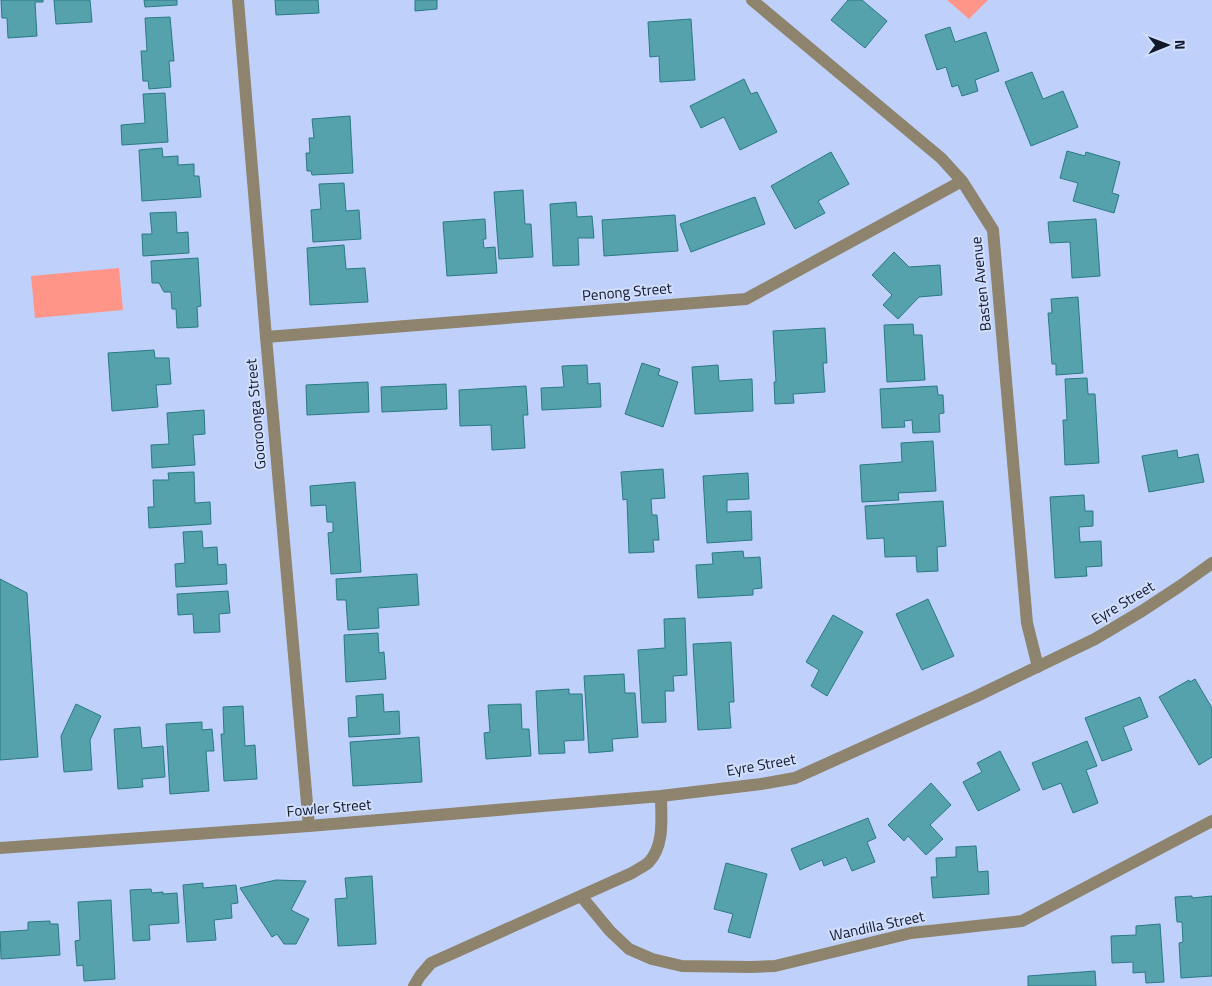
<svg xmlns="http://www.w3.org/2000/svg" width="1212" height="986" font-family="'Titillium Web',sans-serif">
<style>
.green{fill:#ff9589}
.building{fill:#55a2ad;stroke:#297984}
.lines{fill:none;stroke-linecap:round;stroke-linejoin:round}
.street{stroke:#8e846d;stroke-width:12}
.labels{text-anchor:middle;stroke-width:4;stroke-linejoin:round;paint-order:stroke}
.street-label{font-size:15px;fill:#11182a;stroke:#d1defe}
</style>
<rect width="100%" height="100%" fill="#bfd1fb"/>
<path class="green" d="M 947,0 L 988,0 L 969,19 Z
M 119,268 L 123,310 L 35,318 L 31,276 Z"/>
<path class="building" d="M 1,0 L 43,0 L 43,2 L 35,2 L 37,36 L 8,38 L 7,18 L 2,18 Z
M 54,0 L 90,0 L 92,22 L 56,24 Z
M 144,0 L 177,0 L 177,5 L 145,7 Z
M 275,0 L 318,0 L 319,13 L 276,15 Z
M 415,0 L 437,0 L 437,9 L 415,11 Z
M 848,0 L 862,0 L 887,21 L 865,48 L 831,20 Z
M 170,17 L 174,61 L 169,61 L 171,87 L 149,89 L 148,81 L 143,81 L 141,51 L 147,51 L 145,18 Z
M 691,19 L 695,80 L 660,82 L 659,56 L 650,57 L 648,22 Z
M 950,27 L 955,42 L 986,32 L 999,71 L 975,80 L 978,91 L 962,96 L 958,85 L 952,87 L 946,67 L 937,70 L 925,35 Z
M 1032,72 L 1043,99 L 1063,91 L 1078,127 L 1031,146 L 1005,82 Z
M 744,79 L 751,94 L 757,92 L 777,132 L 740,150 L 724,117 L 701,128 L 690,106 Z
M 165,93 L 168,142 L 122,145 L 121,125 L 145,123 L 143,94 Z
M 350,116 L 353,173 L 312,175 L 311,171 L 307,171 L 306,153 L 310,153 L 309,138 L 314,138 L 312,119 Z
M 162,148 L 163,157 L 178,156 L 178,165 L 194,164 L 194,176 L 199,176 L 201,197 L 142,201 L 139,150 Z
M 1067,151 L 1085,156 L 1086,152 L 1120,162 L 1112,193 L 1119,195 L 1114,213 L 1073,201 L 1078,183 L 1060,178 Z
M 831,152 L 849,184 L 818,201 L 825,213 L 795,229 L 771,186 Z
M 344,183 L 346,211 L 359,210 L 361,239 L 313,242 L 311,210 L 321,209 L 319,184 Z
M 523,190 L 525,224 L 531,224 L 533,257 L 499,259 L 494,192 Z
M 755,197 L 765,224 L 691,252 L 680,224 Z
M 576,202 L 577,217 L 592,216 L 594,238 L 578,238 L 579,265 L 553,266 L 550,204 Z
M 176,212 L 177,233 L 188,232 L 189,253 L 143,256 L 142,234 L 152,234 L 150,213 Z
M 675,215 L 678,251 L 604,256 L 602,220 Z
M 485,219 L 486,239 L 483,239 L 484,248 L 495,247 L 497,273 L 447,276 L 443,222 Z
M 1096,219 L 1100,276 L 1072,278 L 1070,242 L 1050,243 L 1048,222 Z
M 344,245 L 346,269 L 365,268 L 368,302 L 310,305 L 307,248 Z
M 894,252 L 909,267 L 940,265 L 942,295 L 919,297 L 898,319 L 883,305 L 892,295 L 872,275 Z
M 198,258 L 201,306 L 197,307 L 198,327 L 177,328 L 176,309 L 172,309 L 171,292 L 164,292 L 159,283 L 152,283 L 151,261 Z
M 1078,297 L 1083,373 L 1056,375 L 1056,364 L 1052,364 L 1048,313 L 1052,313 L 1051,299 Z
M 913,324 L 914,335 L 922,335 L 925,380 L 887,382 L 884,325 Z
M 825,328 L 827,363 L 823,363 L 825,392 L 793,394 L 794,403 L 775,404 L 774,382 L 776,382 L 773,331 Z
M 154,350 L 155,358 L 169,358 L 171,384 L 156,385 L 158,407 L 112,411 L 108,353 Z
M 642,363 L 660,369 L 658,375 L 678,382 L 663,427 L 625,414 Z
M 587,365 L 588,384 L 600,383 L 601,407 L 542,410 L 541,388 L 564,387 L 562,366 Z
M 718,365 L 719,381 L 752,379 L 753,411 L 695,414 L 692,367 Z
M 1087,378 L 1088,394 L 1095,394 L 1099,463 L 1065,465 L 1063,420 L 1067,420 L 1065,379 Z
M 368,382 L 369,412 L 307,415 L 306,385 Z
M 446,384 L 447,409 L 382,412 L 381,387 Z
M 526,386 L 528,415 L 523,415 L 525,448 L 492,450 L 491,425 L 460,426 L 459,390 Z
M 937,386 L 938,395 L 943,395 L 944,413 L 939,414 L 940,432 L 913,433 L 912,420 L 904,421 L 905,427 L 882,428 L 880,389 Z
M 204,410 L 205,434 L 193,435 L 195,465 L 152,468 L 151,445 L 169,444 L 167,413 Z
M 933,441 L 936,491 L 898,493 L 899,500 L 862,502 L 860,465 L 902,462 L 901,443 Z
M 1177,450 L 1178,458 L 1198,454 L 1204,482 L 1149,492 L 1142,456 Z
M 663,469 L 665,498 L 651,499 L 652,515 L 657,515 L 659,540 L 653,540 L 654,552 L 629,553 L 627,499 L 623,500 L 621,472 Z
M 194,472 L 195,503 L 210,502 L 211,524 L 149,528 L 148,507 L 154,507 L 153,480 L 169,480 L 168,473 Z
M 748,473 L 749,499 L 727,500 L 727,512 L 751,511 L 752,540 L 707,543 L 703,476 Z
M 355,482 L 361,572 L 331,574 L 328,533 L 333,532 L 333,522 L 327,522 L 326,505 L 311,506 L 310,486 Z
M 1084,495 L 1085,511 L 1093,511 L 1093,526 L 1079,527 L 1080,542 L 1101,541 L 1102,566 L 1086,567 L 1087,576 L 1055,578 L 1050,497 Z
M 943,501 L 946,546 L 937,547 L 938,571 L 917,572 L 916,556 L 885,557 L 884,538 L 867,539 L 865,506 Z
M 202,531 L 203,548 L 217,547 L 218,565 L 226,564 L 227,584 L 176,587 L 175,564 L 185,563 L 183,532 Z
M 743,551 L 744,558 L 760,557 L 762,588 L 753,589 L 753,595 L 698,598 L 696,565 L 713,564 L 712,553 Z
M 417,574 L 419,605 L 378,608 L 379,628 L 348,630 L 346,600 L 337,600 L 336,579 Z
M 0,579 L 27,593 L 38,757 L 0,760 Z
M 228,591 L 230,613 L 219,614 L 220,632 L 194,633 L 193,614 L 178,615 L 177,594 Z
M 928,599 L 954,656 L 922,670 L 896,614 Z
M 833,615 L 863,632 L 827,696 L 811,686 L 819,670 L 806,662 Z
M 685,618 L 687,675 L 673,676 L 674,691 L 665,691 L 666,722 L 642,723 L 638,650 L 665,648 L 664,619 Z
M 378,633 L 379,653 L 384,652 L 386,679 L 346,682 L 344,635 Z
M 731,642 L 734,702 L 729,702 L 731,728 L 698,730 L 693,644 Z
M 624,674 L 625,693 L 635,693 L 638,737 L 612,739 L 613,751 L 589,753 L 584,676 Z
M 1195,679 L 1212,708 L 1212,757 L 1199,765 L 1159,697 L 1189,680 L 1190,682 Z
M 569,689 L 569,694 L 582,694 L 584,740 L 564,741 L 565,753 L 539,754 L 536,691 Z
M 383,694 L 384,712 L 399,711 L 400,734 L 349,737 L 348,718 L 357,717 L 356,696 Z
M 1140,697 L 1148,717 L 1123,727 L 1132,750 L 1102,761 L 1085,718 Z
M 76,704 L 101,716 L 90,740 L 92,770 L 64,772 L 61,736 Z
M 521,704 L 522,729 L 529,729 L 531,756 L 486,759 L 484,733 L 490,732 L 488,705 Z
M 243,706 L 245,746 L 255,745 L 257,779 L 224,781 L 221,734 L 224,734 L 223,707 Z
M 202,722 L 202,730 L 212,729 L 214,751 L 206,751 L 209,791 L 170,794 L 166,724 Z
M 140,727 L 142,748 L 163,746 L 165,777 L 142,779 L 143,787 L 118,789 L 114,729 Z
M 419,737 L 422,782 L 353,786 L 350,742 Z
M 1087,741 L 1097,766 L 1086,770 L 1098,803 L 1073,813 L 1061,783 L 1043,790 L 1032,763 Z
M 1000,751 L 1020,790 L 978,811 L 963,782 L 982,772 L 977,763 Z
M 931,783 L 951,805 L 930,825 L 943,839 L 926,855 L 908,836 L 904,841 L 888,825 Z
M 868,818 L 876,838 L 867,842 L 875,862 L 852,871 L 846,857 L 824,866 L 822,860 L 800,870 L 791,849 Z
M 976,846 L 978,872 L 988,871 L 989,894 L 933,898 L 931,877 L 937,877 L 936,858 L 956,857 L 956,847 Z
M 726,863 L 767,874 L 750,938 L 728,932 L 733,914 L 714,909 Z
M 372,876 L 376,944 L 338,946 L 335,899 L 347,898 L 345,878 Z
M 276,880 L 306,881 L 291,910 L 309,919 L 296,944 L 284,944 L 277,934 L 272,937 L 240,888 Z
M 203,883 L 203,888 L 236,885 L 238,903 L 231,904 L 232,918 L 214,920 L 216,940 L 187,942 L 183,885 Z
M 151,889 L 152,893 L 163,892 L 163,894 L 177,893 L 179,923 L 149,925 L 150,940 L 133,941 L 130,890 Z
M 1192,896 L 1192,898 L 1212,896 L 1212,976 L 1181,978 L 1179,943 L 1183,942 L 1182,922 L 1177,922 L 1175,897 Z
M 111,900 L 115,979 L 84,981 L 83,965 L 77,966 L 75,941 L 80,940 L 78,902 Z
M 50,921 L 50,924 L 58,924 L 60,955 L 1,959 L 0,932 L 28,930 L 28,922 Z
M 1160,924 L 1164,982 L 1146,983 L 1145,972 L 1133,973 L 1133,962 L 1112,963 L 1111,936 L 1136,935 L 1136,926 Z
M 1095,971 L 1096,986 L 1028,986 L 1028,976 Z"/>
<g class="lines">
<path class="street" d="M 238,0 L 266,337 L 309,826
M 752,0 L 941,158 L 962,181 L 993,230 L 1027,623 L 1038,667
M 266,337 L 746,299 L 962,181
M 0,848 L 309,826 L 661,796
M 581,896 L 610,931 L 629,949 L 652,959 L 682,966 L 751,967 L 775,966 L 911,933 L 1022,921 L 1212,821
M 414,986 L 420,976 L 431,963 L 632,873 C 638,869 645,866 649,862 C 665,845 661,817 661,796 L 761,784 L 795,778 L 977,696 L 1095,639 L 1142,611 L 1180,586 L 1212,563"/>
</g>
<g class="labels">
<g class="street-label">
<text transform="translate(981 284) rotate(-96)" y="5">Basten Avenue</text>
<text transform="translate(627 292) rotate(-5)" y="5">Penong Street</text>
<text transform="translate(256 414) rotate(-95)" y="5">Gooroonga Street</text>
<text transform="translate(1123 603) rotate(-31)" y="5">Eyre Street</text>
<text transform="translate(761 765) rotate(-10)" y="5">Eyre Street</text>
<text transform="translate(329 808) rotate(-5)" y="5">Fowler Street</text>
<text transform="translate(877 926) rotate(-12)" y="5">Wandilla Street</text>
</g>
</g>
<g transform="translate(1167 45) rotate(89)" stroke="#d1defe" stroke-width="4" paint-order="stroke">
<path d="M0-4L9 19L0 12L-9 19Z" fill="#11182a"/>
<text y="-8" font-size="14" font-weight="bold" text-anchor="middle" fill="#11182a">N</text>
</g>
</svg>
